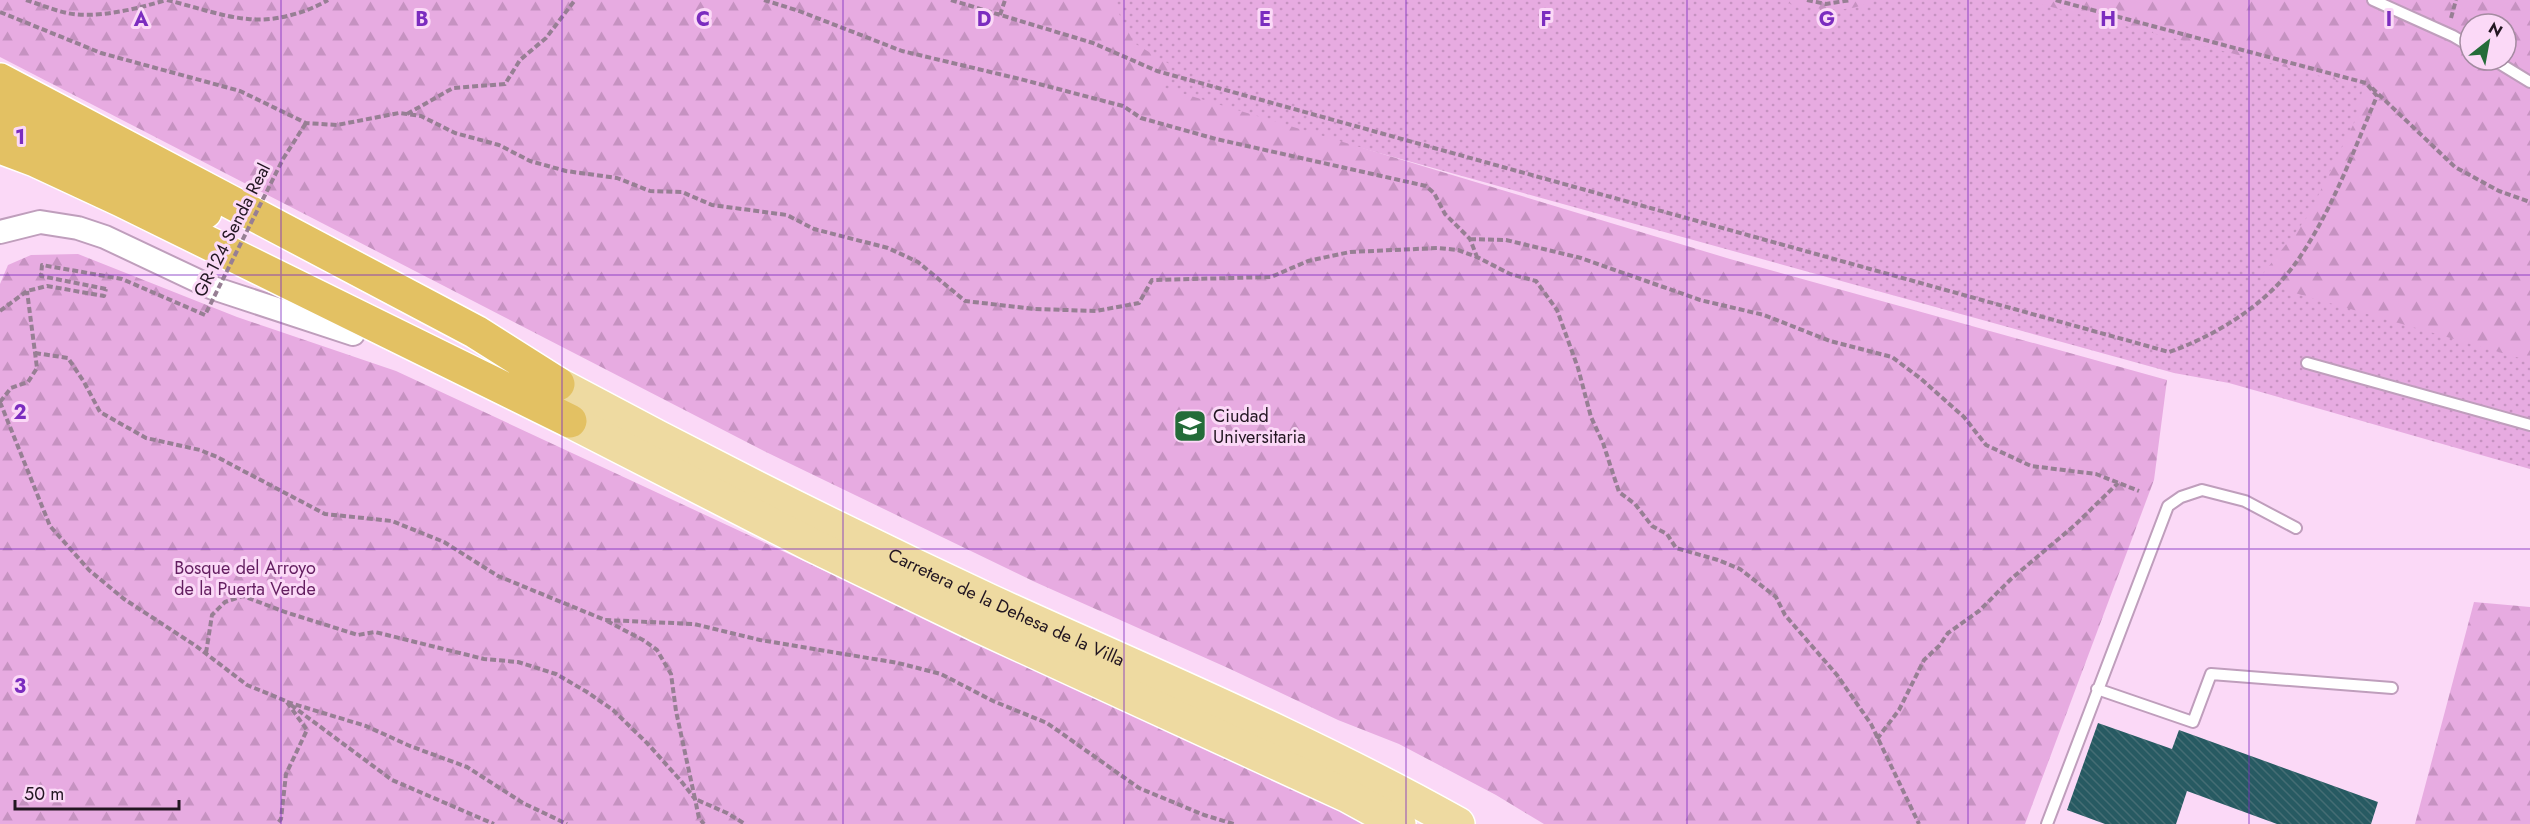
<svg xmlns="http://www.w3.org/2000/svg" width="2530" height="824" font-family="Jost,sans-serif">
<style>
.grass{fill:url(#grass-dots);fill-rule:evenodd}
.forest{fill:url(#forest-firs);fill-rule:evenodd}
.building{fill:url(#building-back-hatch)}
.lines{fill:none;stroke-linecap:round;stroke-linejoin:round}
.service-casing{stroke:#bf9ebc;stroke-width:14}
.minor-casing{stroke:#bf9ebc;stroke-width:26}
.primary-casing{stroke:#fff;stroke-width:36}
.motorway-casing{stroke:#fff;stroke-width:36}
.path{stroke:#977f94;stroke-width:4;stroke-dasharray:6 3;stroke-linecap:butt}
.service{stroke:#fff;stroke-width:10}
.minor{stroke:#fff;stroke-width:22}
.primary{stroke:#eedaa1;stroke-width:33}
.motorway{stroke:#e3c163;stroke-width:33}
.path-bridge{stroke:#977f94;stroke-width:4;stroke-dasharray:6 3;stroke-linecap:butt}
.grid{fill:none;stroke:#7b2cbf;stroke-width:1.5;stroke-opacity:0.55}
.labels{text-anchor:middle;stroke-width:6;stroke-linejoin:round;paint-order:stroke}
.street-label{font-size:18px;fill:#221621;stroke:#fbd9f7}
.poi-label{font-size:18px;fill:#221621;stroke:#fbd9f7;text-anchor:start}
.park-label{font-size:18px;fill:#631e60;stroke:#fbd9f7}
.grid-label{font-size:20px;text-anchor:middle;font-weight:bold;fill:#7b2cbf;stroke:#fbd9f7;stroke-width:6;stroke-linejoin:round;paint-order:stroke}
</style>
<defs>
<pattern id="grass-dots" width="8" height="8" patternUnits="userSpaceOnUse" patternTransform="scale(1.5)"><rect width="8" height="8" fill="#e7abe1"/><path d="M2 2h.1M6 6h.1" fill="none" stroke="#c692c1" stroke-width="1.8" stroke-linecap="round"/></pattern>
<pattern id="forest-firs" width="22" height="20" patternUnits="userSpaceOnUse" patternTransform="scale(1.5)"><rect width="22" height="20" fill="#e7abe1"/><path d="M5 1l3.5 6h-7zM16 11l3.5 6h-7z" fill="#c692c1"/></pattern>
<pattern id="building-back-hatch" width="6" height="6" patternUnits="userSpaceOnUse" patternTransform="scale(1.5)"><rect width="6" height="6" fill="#275a62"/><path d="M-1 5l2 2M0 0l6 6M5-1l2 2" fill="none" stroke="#456d74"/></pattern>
</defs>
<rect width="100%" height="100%" fill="#fbd9f7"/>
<path class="grass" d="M 826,0 L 2530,0 L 2530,469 L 2229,383 L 2174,373 ZM 2470,24 L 2506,24 L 2506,60 L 2470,60 Z"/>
<path class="forest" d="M 0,0 L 1112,0 L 1134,43 L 1171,65 L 1161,87 L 1730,259 L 2167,380 L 2154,480 L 2025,824 L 1544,824 L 1496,795 L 1399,744 L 1338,720 L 1228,668 L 1035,582 L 766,452 L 0,57 Z
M 1771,0 L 1874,0 C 1842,18 1806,6 1771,0 Z
M 2024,0 L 2530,0 L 2530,361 L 2288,291 L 2262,275 L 2308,216 L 2356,119 L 2363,87 ZM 2470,24 L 2506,24 L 2506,60 L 2470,60 Z
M 78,254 L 237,317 L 396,371 L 1369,824 L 0,824 L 0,284 L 8,265 L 31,255 Z
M 2474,602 L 2530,607 L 2530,824 L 2415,824 Z"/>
<path class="building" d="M 2098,723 L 2172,749 L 2179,730 L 2378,802 L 2371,824 L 2277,824 L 2187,791 L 2176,824 L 2105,824 L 2067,810 Z"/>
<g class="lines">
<defs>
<path id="service" d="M 2373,0 L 2453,36 L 2470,46
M 2494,60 L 2530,82
M 2307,363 L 2530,425
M 2097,689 L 2193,722 L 2211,674 L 2392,688
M 2047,824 L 2168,506 L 2181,497 L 2202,490 L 2245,501 L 2296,528"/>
<path id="minor" d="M 0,232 L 40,222 L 78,228 L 105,237 L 213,288 L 353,334"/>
<g id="primary">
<path id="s1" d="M 558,384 C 699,460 844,533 990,601 C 1147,673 1307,739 1458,824"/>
<path d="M 570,421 L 812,545 L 979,626 L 1348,796 L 1399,824"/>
</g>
<path id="motorway" d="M 0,80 L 476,332 L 558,384
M 0,115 L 25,125 L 205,212
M 0,147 L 35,160 L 121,200 L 570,421"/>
</defs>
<use href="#service" class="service-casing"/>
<use href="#minor" class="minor-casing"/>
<use href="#primary" class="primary-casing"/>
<use href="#motorway" class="motorway-casing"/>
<path class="path" d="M 26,0 C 39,4 53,10 67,13 C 96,19 137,9 166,0
M 167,0 C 192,6 223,17 248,19 C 274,22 306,13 328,0
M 764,0 L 799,11 L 902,51 L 1020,79 L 1123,106 L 1141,118 L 1216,139 L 1426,186 L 1434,193 L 1445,214 L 1470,239 L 1477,257
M 951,0 L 1093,43 L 1157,71 L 2169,352 C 2215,336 2262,307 2292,268 C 2330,217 2352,154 2377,96 L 2366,83 L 2055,0
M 1807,0 L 1826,4 L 1851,0
M 0,12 L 101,53 L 240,91 L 306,123 L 337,125 L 399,113 L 421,116 L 455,133 L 499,145 L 530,161 L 566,171 L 617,178 L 650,191 L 682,192 L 712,205 L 787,215 L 814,229 L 888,248 L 918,262 L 965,301 L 1035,309 L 1096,311 L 1139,303 L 1152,280 L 1271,277 L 1308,261 L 1350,252 L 1438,248 L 1458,250 L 1477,257 L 1510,274 L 1536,281 L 1557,310 L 1578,368 L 1591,417 L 1603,443 L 1619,492 L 1635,504 L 1652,526 L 1667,534 L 1676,548 L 1718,560 L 1740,569 L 1776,597 L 1785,615 L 1837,675 L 1871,724 L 1919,824
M 1000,15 L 1005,0
M 2451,18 L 2456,0
M 2372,88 L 2455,167 L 2499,191 L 2530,202
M 407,114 L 453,88 L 505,84 L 520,60 L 546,38 L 575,0
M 283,159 L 306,123
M 1470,239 L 1506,240 L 1581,258 L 1700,300 L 1764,315 L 1830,341 L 1892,357 L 1920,378 L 1964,417 L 1986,445 L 2031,466 L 2096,474 L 2139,491
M 0,311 L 27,291 L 47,286 L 104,296 L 106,289
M 35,353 L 68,358 L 84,382 L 100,412 L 146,438 L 200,450 L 217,457 L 325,514 L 392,521 L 444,542 L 498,576 L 605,620 L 694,624 L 760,640 L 898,663 L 941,674 L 993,701 L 1047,723 L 1139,788 L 1204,815 L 1234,824
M 0,402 L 50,526 L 89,570 L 124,599 L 196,646 L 247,685 L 286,701 L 307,730 L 286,774 L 281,819 L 277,824
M 0,402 L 11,388 L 28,382 L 37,368 L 27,291
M 607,621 L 643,640 L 657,650 L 671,674 L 676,711 L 695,799 L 727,813 L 745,824
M 206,653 L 212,615 L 225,602 L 243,596 L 285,612 L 358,635 L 375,632 L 484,659 L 518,662 L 556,674 L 587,692 L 613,710 L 648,744 L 681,781 L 695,799 L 699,818 L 704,824
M 287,702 L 366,726 L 410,746 L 467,767 L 523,803 L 567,824
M 291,705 L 392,780 L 494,824
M 1877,739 L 1899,710 L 1924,660 L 1939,646 L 1948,633 L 1979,611 L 2011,579 L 2075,525 L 2118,483"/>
<use href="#service" class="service"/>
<use href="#minor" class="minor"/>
<use href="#primary" class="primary"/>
<use href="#motorway" class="motorway"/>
<path class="path-bridge" d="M 106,289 L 41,276 L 42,265 L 122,279 L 205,315 L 283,159"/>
</g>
<path class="grid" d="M 281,0 L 281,824M 562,0 L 562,824M 843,0 L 843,824M 1124,0 L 1124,824M 1406,0 L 1406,824M 1687,0 L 1687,824M 1968,0 L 1968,824M 2249,0 L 2249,824M 0,275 L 2530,275M 0,549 L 2530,549"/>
<defs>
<symbol id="university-square" viewBox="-11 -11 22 22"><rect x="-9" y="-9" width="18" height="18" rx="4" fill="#246c39" stroke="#fbd9f7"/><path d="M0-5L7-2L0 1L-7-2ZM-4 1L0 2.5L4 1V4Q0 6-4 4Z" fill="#fff"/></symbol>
</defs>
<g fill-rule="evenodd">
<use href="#university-square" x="1171" y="407" width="38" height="38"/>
</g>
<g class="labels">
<g class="street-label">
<text transform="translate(232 230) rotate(-63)" y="6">GR-124 Senda Real</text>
<text dy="6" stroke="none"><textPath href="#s1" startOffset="501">Carretera de la Dehesa de la Villa</textPath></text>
</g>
<g class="poi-label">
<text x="1213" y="422">Ciudad<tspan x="1213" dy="21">Universitaria</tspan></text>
</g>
<g class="park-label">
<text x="245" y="574">Bosque del Arroyo<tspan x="245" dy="21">de la Puerta Verde</tspan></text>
</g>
</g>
<g class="grid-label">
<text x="141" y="26">A</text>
<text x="422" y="26">B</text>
<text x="703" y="26">C</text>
<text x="984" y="26">D</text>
<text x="1265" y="26">E</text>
<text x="1546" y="26">F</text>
<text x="1827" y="26">G</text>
<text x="2108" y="26">H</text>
<text x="2389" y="26">I</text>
<text x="20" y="144">1</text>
<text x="20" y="419">2</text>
<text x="20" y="693">3</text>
</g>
<g transform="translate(2488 42) rotate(31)"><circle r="28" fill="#fbd9f7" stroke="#a48ba1" stroke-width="1.5"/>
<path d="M0-4.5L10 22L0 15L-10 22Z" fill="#246c39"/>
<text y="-9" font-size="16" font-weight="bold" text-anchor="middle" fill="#221621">N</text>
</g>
<path d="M15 800v9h164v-9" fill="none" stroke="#221621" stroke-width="3"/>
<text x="24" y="800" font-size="18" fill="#221621" stroke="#fbd9f7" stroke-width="4.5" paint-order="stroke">50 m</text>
</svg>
